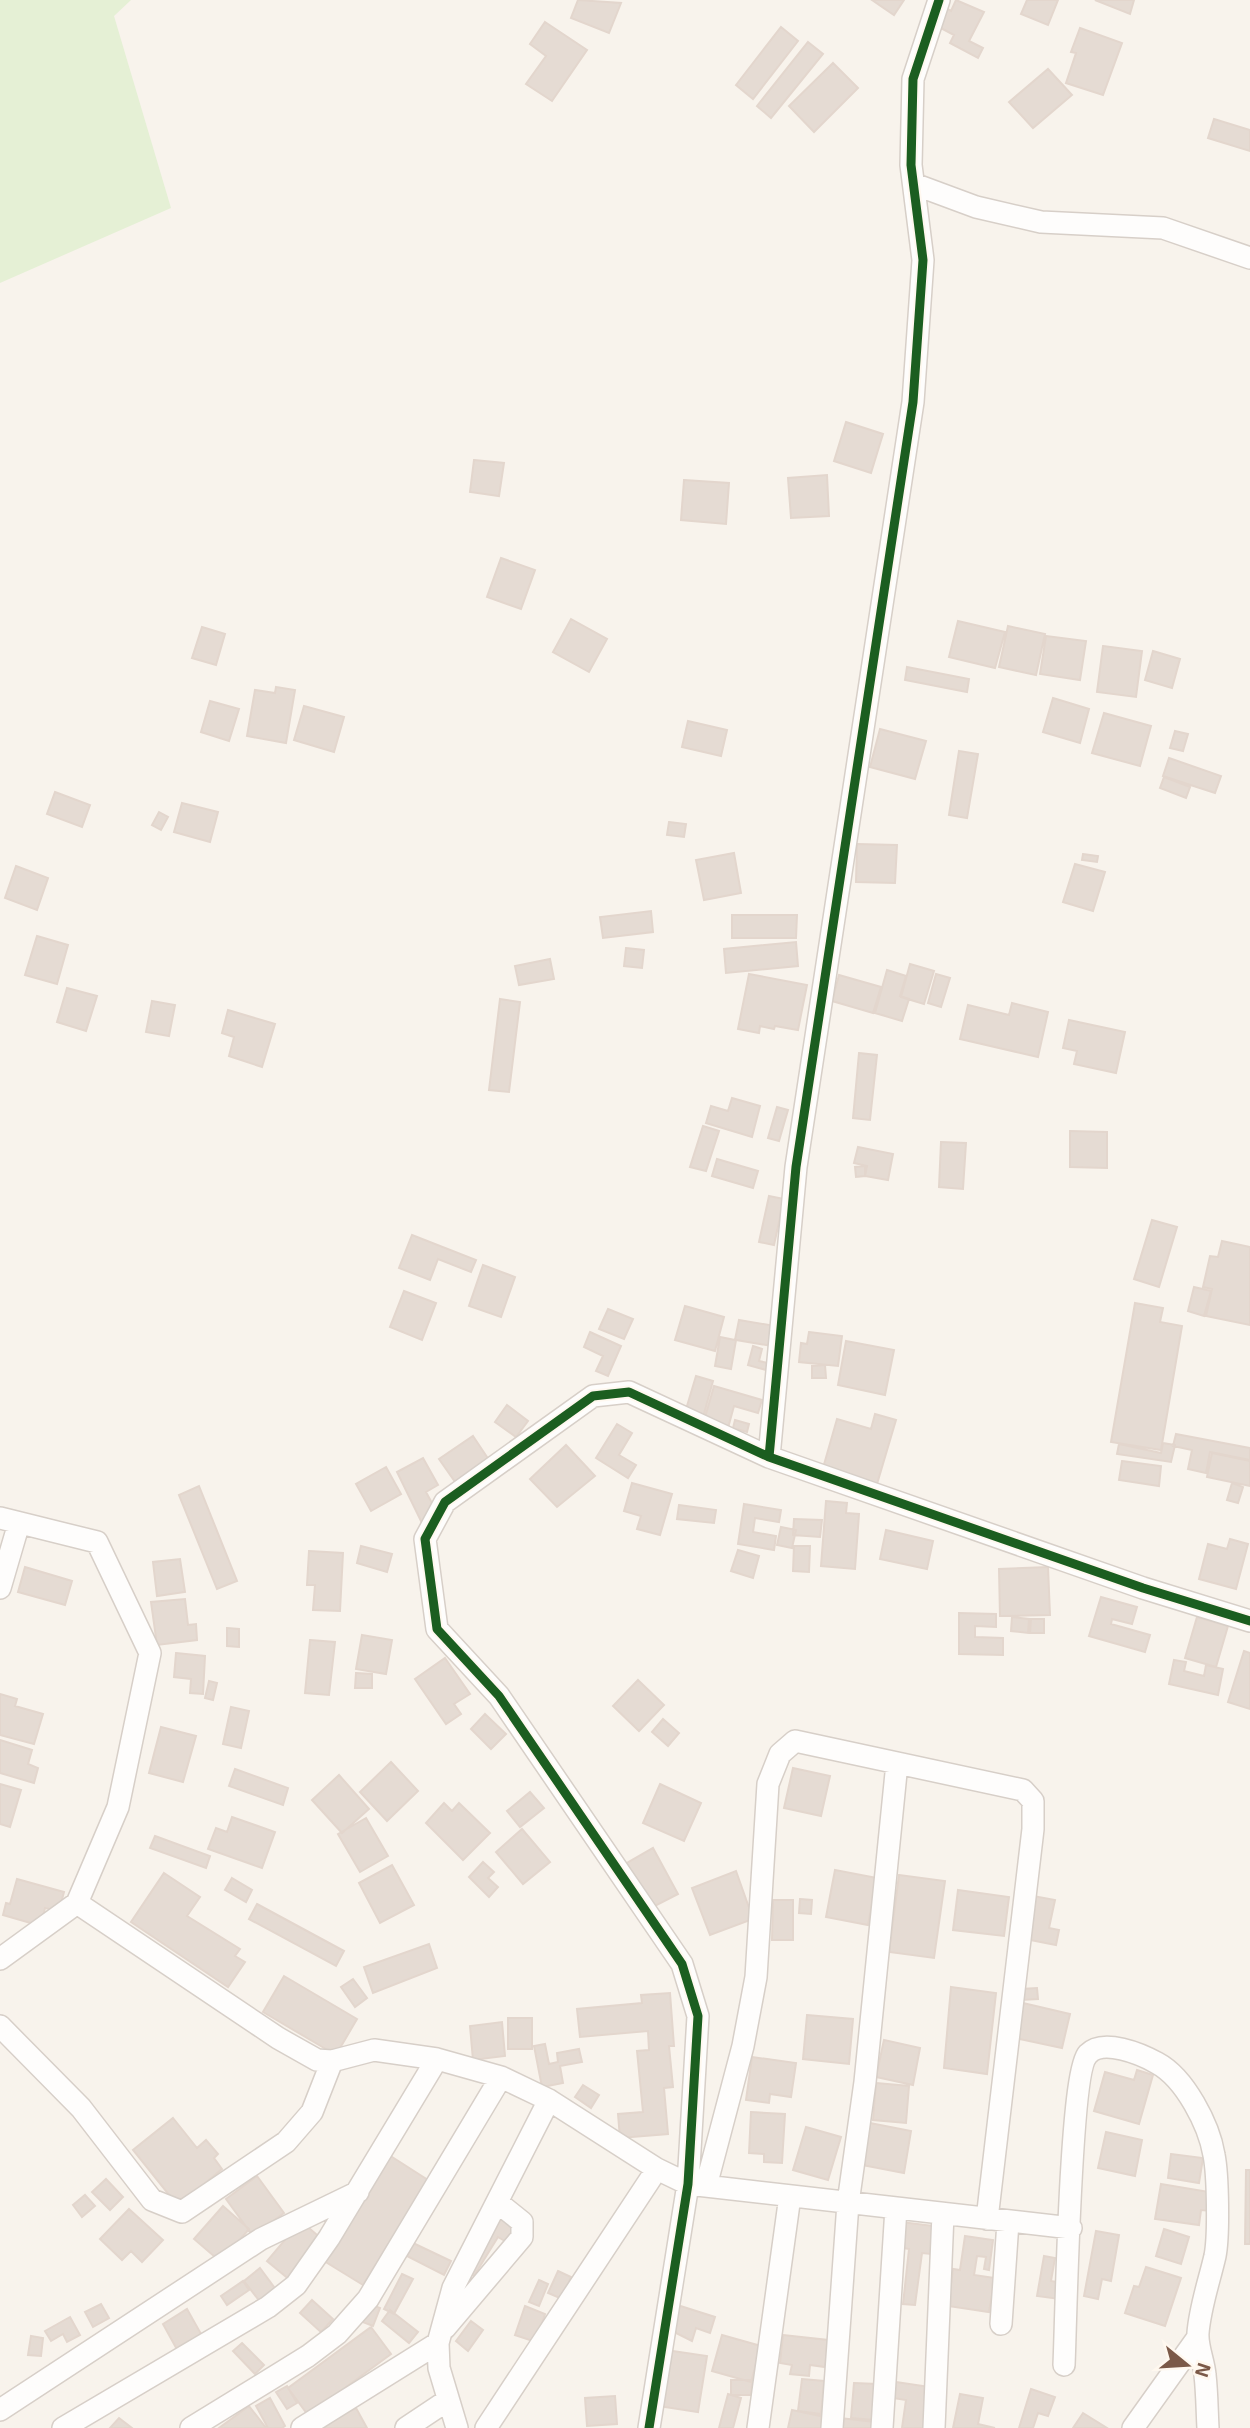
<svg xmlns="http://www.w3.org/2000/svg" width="1250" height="2428" font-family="'Exo 2',sans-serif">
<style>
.green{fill:#e5f0d5}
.building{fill:#e5dbd3;stroke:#e3d6cd;stroke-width:2}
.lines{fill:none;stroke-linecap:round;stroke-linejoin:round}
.street-casing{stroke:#d7cfc8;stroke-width:24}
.street{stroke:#fefdfc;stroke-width:21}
.cycleway-casing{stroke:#fff8ef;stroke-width:13}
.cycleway{stroke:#1b5e20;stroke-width:9}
</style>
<rect width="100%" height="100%" fill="#f8f3ec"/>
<path class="green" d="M 0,0 L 131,0 L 114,16 L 171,208 L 0,283 Z"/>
<path class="building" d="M 578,0 L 621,3 L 609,33 L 571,18 Z
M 872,0 L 904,0 L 894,15 Z
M 956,0 L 984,12 L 969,41 L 983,48 L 978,58 L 950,43 L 954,35 L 937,26 L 946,8 L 951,11 Z
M 1027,0 L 1058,0 L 1048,25 L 1021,14 Z
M 1095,0 L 1134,0 L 1130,14 Z
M 545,22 L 587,50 L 552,101 L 526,84 L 546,56 L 530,44 Z
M 781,27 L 798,41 L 753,99 L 736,85 Z
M 1080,28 L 1122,43 L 1103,95 L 1066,83 L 1076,53 L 1071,52 Z
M 808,42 L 823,54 L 771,118 L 757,106 Z
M 833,63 L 858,88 L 814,132 L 789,106 Z
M 1048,69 L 1072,95 L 1033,128 L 1009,102 Z
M 1214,119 L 1250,130 L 1250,151 L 1208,138 Z
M 846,422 L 883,434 L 871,473 L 834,461 Z
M 474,460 L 504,463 L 499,496 L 470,492 Z
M 827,475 L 829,516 L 791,518 L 788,478 Z
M 684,480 L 729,483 L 726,524 L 681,520 Z
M 501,558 L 535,570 L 521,609 L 487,597 Z
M 571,619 L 607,639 L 589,672 L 553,652 Z
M 958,621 L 1005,632 L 995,668 L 949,657 Z
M 1008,626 L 1045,634 L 1036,675 L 999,667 Z
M 202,627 L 225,634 L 216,665 L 192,658 Z
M 1046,636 L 1086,641 L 1080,680 L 1040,674 Z
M 1103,646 L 1142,651 L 1136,697 L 1097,692 Z
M 1153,651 L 1180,659 L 1172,688 L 1145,680 Z
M 907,667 L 969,679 L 967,692 L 905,680 Z
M 276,687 L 295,690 L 286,743 L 247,736 L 255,690 L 275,693 Z
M 1053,698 L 1089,709 L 1080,743 L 1043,732 Z
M 210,701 L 239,709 L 229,741 L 201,732 Z
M 304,706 L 344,717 L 334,752 L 294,740 Z
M 1104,713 L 1151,726 L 1140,766 L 1092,753 Z
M 688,721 L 727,730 L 721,756 L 682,747 Z
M 880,729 L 926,741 L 915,779 L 870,767 Z
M 1175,731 L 1188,734 L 1183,751 L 1170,748 Z
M 959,751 L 978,754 L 967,818 L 949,815 Z
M 1169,758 L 1221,776 L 1215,793 L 1163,776 Z
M 1164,777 L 1190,787 L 1186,798 L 1160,788 Z
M 55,792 L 90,805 L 82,827 L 47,814 Z
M 182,803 L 218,812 L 210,842 L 174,832 Z
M 159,812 L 168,817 L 161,830 L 152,825 Z
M 669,822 L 686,824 L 684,837 L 667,835 Z
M 857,844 L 897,845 L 895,883 L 856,882 Z
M 734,853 L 741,893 L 704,900 L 696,860 Z
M 1083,854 L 1098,856 L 1097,862 L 1082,860 Z
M 1075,864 L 1105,872 L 1093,911 L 1063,902 Z
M 16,866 L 48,878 L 37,910 L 5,898 Z
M 651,911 L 653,932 L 603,938 L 600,917 Z
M 732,915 L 797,915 L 796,938 L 732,938 Z
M 37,936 L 68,945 L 57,984 L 25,975 Z
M 796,942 L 798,966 L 726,973 L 724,949 Z
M 626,948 L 644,950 L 642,968 L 624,966 Z
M 550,959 L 554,979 L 519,985 L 515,966 Z
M 910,964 L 934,971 L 924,1004 L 901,997 Z
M 887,970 L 906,976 L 900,996 L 909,999 L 902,1021 L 875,1013 Z
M 749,974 L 807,985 L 798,1030 L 775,1026 L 774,1029 L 760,1026 L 759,1033 L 738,1029 Z
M 936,974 L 950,978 L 941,1007 L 928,1003 Z
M 839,975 L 881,987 L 873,1013 L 832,1001 Z
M 67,988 L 97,996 L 86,1031 L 57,1022 Z
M 500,999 L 520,1002 L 509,1092 L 489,1090 Z
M 152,1001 L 175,1005 L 169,1036 L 146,1032 Z
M 1012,1003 L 1048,1012 L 1038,1057 L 960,1039 L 968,1005 L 1009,1015 Z
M 228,1010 L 275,1024 L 262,1067 L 229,1056 L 234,1037 L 222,1033 Z
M 1069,1020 L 1125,1032 L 1116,1073 L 1074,1064 L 1077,1051 L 1063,1048 Z
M 859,1053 L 877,1055 L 870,1120 L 853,1118 Z
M 732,1098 L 760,1106 L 752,1137 L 706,1123 L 711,1106 L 728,1111 Z
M 777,1107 L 788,1110 L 779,1141 L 768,1138 Z
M 703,1126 L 719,1131 L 706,1171 L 690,1167 Z
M 1070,1131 L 1107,1132 L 1107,1168 L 1070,1167 Z
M 941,1142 L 966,1143 L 963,1189 L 939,1187 Z
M 858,1147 L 893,1154 L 888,1180 L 865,1176 L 867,1166 L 854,1163 Z
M 717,1159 L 758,1171 L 753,1188 L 712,1176 Z
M 865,1166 L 865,1176 L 856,1177 L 855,1167 Z
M 769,1196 L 784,1199 L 774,1245 L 759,1242 Z
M 1152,1220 L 1177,1227 L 1159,1287 L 1134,1279 Z
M 412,1235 L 476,1260 L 471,1272 L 438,1259 L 430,1280 L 399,1268 Z
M 1222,1241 L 1250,1247 L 1250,1325 L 1206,1316 L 1212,1289 L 1203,1287 L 1210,1256 L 1218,1257 Z
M 483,1265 L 515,1277 L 501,1317 L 469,1306 Z
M 1194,1287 L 1211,1291 L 1204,1316 L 1188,1311 Z
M 404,1291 L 436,1303 L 422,1340 L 390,1327 Z
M 1135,1303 L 1163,1308 L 1160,1322 L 1182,1326 L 1161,1450 L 1111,1442 Z
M 685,1306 L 724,1317 L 715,1351 L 675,1340 Z
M 608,1309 L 633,1319 L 624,1339 L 599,1329 Z
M 739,1320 L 775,1326 L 772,1346 L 736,1340 L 731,1369 L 715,1366 L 720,1337 L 735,1340 Z
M 590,1332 L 621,1346 L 608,1376 L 596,1371 L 603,1356 L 584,1347 Z
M 809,1332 L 842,1336 L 838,1366 L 799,1362 L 801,1343 L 807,1344 Z
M 846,1341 L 894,1350 L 885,1395 L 838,1385 Z
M 753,1346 L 762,1349 L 759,1361 L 768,1363 L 766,1370 L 748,1365 Z
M 825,1365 L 826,1378 L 812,1378 L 812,1366 Z
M 696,1376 L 713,1381 L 702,1421 L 684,1416 Z
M 714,1386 L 762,1400 L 758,1413 L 734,1406 L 728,1428 L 704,1421 Z
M 507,1405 L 528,1421 L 516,1437 L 495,1422 Z
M 875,1414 L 896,1420 L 877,1484 L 823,1468 L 837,1419 L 871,1429 Z
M 735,1420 L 749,1424 L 747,1432 L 733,1428 Z
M 617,1424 L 632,1433 L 619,1455 L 636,1465 L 628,1478 L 596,1458 Z
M 1176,1434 L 1250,1448 L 1250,1460 L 1210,1452 L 1206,1473 L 1188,1469 L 1192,1450 L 1173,1446 Z
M 473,1436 L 491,1463 L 458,1486 L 439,1459 Z
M 1163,1443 L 1175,1445 L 1171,1462 L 1117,1454 L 1119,1444 L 1161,1453 Z
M 566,1445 L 595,1476 L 557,1507 L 530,1479 Z
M 1212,1453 L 1250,1461 L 1250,1486 L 1207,1477 Z
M 423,1458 L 438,1485 L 426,1492 L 438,1514 L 422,1523 L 397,1472 Z
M 1122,1461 L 1161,1466 L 1159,1486 L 1119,1480 Z
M 386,1467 L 401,1494 L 371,1511 L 356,1484 Z
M 632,1483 L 672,1494 L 660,1535 L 637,1529 L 641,1516 L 624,1511 Z
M 1232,1483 L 1243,1487 L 1238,1503 L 1227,1500 Z
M 199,1486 L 237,1581 L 217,1589 L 179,1495 Z
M 826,1501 L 847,1503 L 846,1513 L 859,1514 L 855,1569 L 821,1566 Z
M 744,1504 L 781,1510 L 779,1522 L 755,1518 L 753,1532 L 776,1536 L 774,1550 L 738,1544 Z
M 679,1505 L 716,1510 L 714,1523 L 677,1519 Z
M 794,1519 L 822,1520 L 820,1537 L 793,1535 Z
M 781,1527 L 796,1530 L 792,1548 L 777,1545 Z
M 886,1530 L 933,1541 L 927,1569 L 880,1559 Z
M 1230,1539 L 1248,1544 L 1236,1589 L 1199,1579 L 1208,1544 L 1227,1549 Z
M 361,1546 L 392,1554 L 387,1572 L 357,1563 Z
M 794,1546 L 810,1546 L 809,1572 L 793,1571 Z
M 738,1550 L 759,1556 L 753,1578 L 731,1571 Z
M 309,1551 L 343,1553 L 340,1611 L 313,1610 L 315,1585 L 307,1585 Z
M 180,1559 L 185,1592 L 157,1596 L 153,1562 Z
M 25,1567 L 72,1581 L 65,1605 L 18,1592 Z
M 1048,1567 L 1050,1615 L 1000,1616 L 999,1569 Z
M 1101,1597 L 1137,1607 L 1132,1624 L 1112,1619 L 1111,1624 L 1150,1635 L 1145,1652 L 1089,1636 Z
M 185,1599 L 188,1625 L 196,1624 L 197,1640 L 157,1645 L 151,1602 Z
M 959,1613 L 996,1614 L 996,1627 L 975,1626 L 975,1637 L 1003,1638 L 1003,1655 L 959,1654 Z
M 1012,1617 L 1029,1619 L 1028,1633 L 1011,1631 Z
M 1197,1617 L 1228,1626 L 1216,1667 L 1185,1658 Z
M 1031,1619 L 1044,1619 L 1044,1633 L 1030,1633 Z
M 227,1628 L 239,1629 L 239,1647 L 227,1646 Z
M 362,1635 L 392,1640 L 386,1674 L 356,1669 Z
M 310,1640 L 335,1642 L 329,1695 L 305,1693 Z
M 1244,1651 L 1250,1653 L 1250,1709 L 1228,1702 Z
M 176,1653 L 205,1656 L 203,1694 L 190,1693 L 191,1679 L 174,1677 Z
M 445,1658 L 470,1694 L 454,1704 L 461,1714 L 446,1724 L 415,1679 Z
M 1174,1660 L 1186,1662 L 1184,1671 L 1204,1676 L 1206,1665 L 1223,1669 L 1218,1695 L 1169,1684 Z
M 356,1673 L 372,1674 L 372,1688 L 355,1688 Z
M 638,1680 L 664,1705 L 639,1731 L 613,1706 Z
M 209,1681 L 217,1683 L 213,1700 L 205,1698 Z
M 0,1694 L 17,1699 L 15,1706 L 43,1714 L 34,1744 L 0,1735 Z
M 231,1707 L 249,1711 L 241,1748 L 223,1744 Z
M 485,1714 L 506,1734 L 491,1749 L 471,1729 Z
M 663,1719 L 679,1733 L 668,1746 L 652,1732 Z
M 161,1727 L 196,1736 L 183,1782 L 149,1773 Z
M 0,1740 L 32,1750 L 28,1764 L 38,1768 L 34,1783 L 0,1773 Z
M 391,1762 L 418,1791 L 387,1821 L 360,1792 Z
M 793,1768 L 830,1776 L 821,1816 L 784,1808 Z
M 235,1769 L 288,1788 L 283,1805 L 229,1786 Z
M 339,1775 L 369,1809 L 342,1833 L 312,1800 Z
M 0,1784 L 21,1790 L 10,1827 L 0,1824 Z
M 660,1784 L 701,1803 L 684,1841 L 643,1823 Z
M 530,1792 L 544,1808 L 520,1827 L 507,1811 Z
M 444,1803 L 452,1811 L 459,1803 L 490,1833 L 463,1860 L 426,1823 Z
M 232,1817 L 275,1832 L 262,1868 L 208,1849 L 216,1828 L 227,1832 Z
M 366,1818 L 388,1856 L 360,1872 L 338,1834 Z
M 522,1829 L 550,1862 L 523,1884 L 496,1852 Z
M 155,1836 L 210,1856 L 206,1868 L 150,1848 Z
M 653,1848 L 678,1894 L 651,1908 L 627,1863 Z
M 483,1862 L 494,1872 L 488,1878 L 498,1887 L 489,1897 L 469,1877 Z
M 392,1865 L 414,1905 L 380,1923 L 359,1883 Z
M 835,1870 L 877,1878 L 868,1925 L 826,1917 Z
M 736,1871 L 753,1919 L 710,1935 L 692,1888 Z
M 164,1873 L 200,1897 L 187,1916 L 240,1949 L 235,1956 L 245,1962 L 228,1987 L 131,1922 Z
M 899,1875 L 945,1881 L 934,1958 L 889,1952 Z
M 232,1878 L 252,1890 L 246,1902 L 225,1890 Z
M 17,1879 L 64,1892 L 59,1911 L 45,1908 L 41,1926 L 3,1915 L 6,1903 L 10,1904 Z
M 958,1890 L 1009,1897 L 1004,1936 L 953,1930 Z
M 1033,1896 L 1055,1900 L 1049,1928 L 1059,1930 L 1056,1945 L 1025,1939 Z
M 800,1899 L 812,1900 L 811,1914 L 799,1913 Z
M 773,1900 L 793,1900 L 793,1940 L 772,1940 Z
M 257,1904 L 344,1951 L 336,1966 L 249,1919 Z
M 429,1944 L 437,1968 L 373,1993 L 364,1967 Z
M 284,1976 L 357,2019 L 336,2055 L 263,2012 Z
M 353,1979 L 367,1998 L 355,2007 L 341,1987 Z
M 951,1987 L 996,1993 L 987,2074 L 944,2068 Z
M 1037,1988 L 1038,1999 L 1021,2000 L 1021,1989 Z
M 670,1993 L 674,2046 L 669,2046 L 673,2087 L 664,2088 L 668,2134 L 620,2138 L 618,2114 L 643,2112 L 637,2051 L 649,2050 L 648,2031 L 580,2037 L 577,2009 L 642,2003 L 641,1995 Z
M 1023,2003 L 1070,2014 L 1062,2048 L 1015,2038 Z
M 807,2015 L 853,2019 L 849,2064 L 803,2059 Z
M 508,2018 L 532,2018 L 532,2049 L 508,2049 Z
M 502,2022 L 505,2056 L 473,2060 L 470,2026 Z
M 884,2040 L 920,2048 L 913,2085 L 876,2077 Z
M 545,2044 L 549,2064 L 558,2062 L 557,2053 L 579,2049 L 582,2062 L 560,2066 L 563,2083 L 542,2087 L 534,2046 Z
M 752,2057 L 796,2063 L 791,2097 L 770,2094 L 769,2103 L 746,2100 Z
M 1137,2070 L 1153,2075 L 1139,2124 L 1094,2111 L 1105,2072 L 1134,2080 Z
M 876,2083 L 909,2086 L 906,2123 L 873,2120 Z
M 583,2085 L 599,2095 L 591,2108 L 575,2097 Z
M 751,2112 L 785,2114 L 782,2163 L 764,2162 L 764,2154 L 749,2153 Z
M 173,2118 L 197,2148 L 206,2140 L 218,2154 L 214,2158 L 222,2169 L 178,2206 L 133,2150 Z
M 870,2123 L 911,2131 L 904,2173 L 862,2165 Z
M 806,2127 L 841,2137 L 828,2180 L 793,2170 Z
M 1106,2132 L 1142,2140 L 1135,2176 L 1098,2168 Z
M 1171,2154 L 1203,2158 L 1199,2183 L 1168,2178 Z
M 389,2155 L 428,2180 L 363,2285 L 324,2261 Z
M 1246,2170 L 1250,2170 L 1250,2244 L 1245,2244 Z
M 257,2176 L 284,2213 L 253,2236 L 226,2199 Z
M 106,2179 L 123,2197 L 110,2210 L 92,2192 Z
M 1161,2184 L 1215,2193 L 1211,2211 L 1201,2210 L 1199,2225 L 1155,2219 Z
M 85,2195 L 95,2206 L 82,2217 L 73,2205 Z
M 223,2206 L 249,2229 L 221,2262 L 194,2239 Z
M 129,2209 L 163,2240 L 142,2262 L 131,2251 L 122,2260 L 100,2239 Z
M 496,2215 L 517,2229 L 508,2243 L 498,2237 L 474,2276 L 462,2269 Z
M 301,2221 L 324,2241 L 290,2280 L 267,2261 Z
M 901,2222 L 934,2226 L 931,2254 L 922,2253 L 915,2305 L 903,2304 L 909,2249 L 898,2247 Z
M 1164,2229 L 1189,2237 L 1181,2264 L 1156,2256 Z
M 1096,2231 L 1119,2235 L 1111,2281 L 1102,2279 L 1098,2299 L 1084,2296 Z
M 965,2236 L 993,2240 L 989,2270 L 984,2269 L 986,2257 L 977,2256 L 974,2275 L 995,2278 L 989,2312 L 948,2306 L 953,2269 L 960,2270 Z
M 413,2243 L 451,2261 L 444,2275 L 407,2256 Z
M 1044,2256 L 1055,2258 L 1051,2281 L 1062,2283 L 1059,2299 L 1037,2296 Z
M 1146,2267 L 1181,2278 L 1165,2326 L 1125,2313 L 1134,2286 L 1139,2287 Z
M 260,2268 L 277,2291 L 261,2303 L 244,2281 Z
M 558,2271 L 571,2277 L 562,2299 L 548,2293 Z
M 402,2274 L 413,2279 L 394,2314 L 384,2309 Z
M 539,2280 L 548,2284 L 539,2306 L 529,2302 Z
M 243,2281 L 249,2290 L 227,2305 L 221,2296 Z
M 312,2300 L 333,2319 L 321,2332 L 300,2313 Z
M 367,2303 L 380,2308 L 373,2326 L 360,2321 Z
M 671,2303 L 715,2317 L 710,2333 L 696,2328 L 692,2341 L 664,2327 Z
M 101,2304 L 109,2318 L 93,2327 L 85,2312 Z
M 525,2306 L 545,2314 L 536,2342 L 515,2335 Z
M 187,2309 L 205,2341 L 180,2355 L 163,2324 Z
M 390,2310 L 418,2332 L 409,2343 L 382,2321 Z
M 70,2317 L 80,2335 L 67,2342 L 63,2334 L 51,2341 L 45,2331 Z
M 471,2321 L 483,2330 L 468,2351 L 456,2341 Z
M 371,2327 L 391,2354 L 308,2415 L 288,2388 Z
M 722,2335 L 761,2346 L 751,2382 L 712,2371 Z
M 783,2335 L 828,2340 L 825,2367 L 810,2365 L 809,2376 L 790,2374 L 792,2365 L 780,2363 Z
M 31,2336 L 43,2338 L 41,2356 L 28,2355 Z
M 242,2343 L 264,2365 L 255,2374 L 233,2351 Z
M 666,2350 L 707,2356 L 698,2412 L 658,2406 Z
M 802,2379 L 824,2381 L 821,2414 L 798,2411 Z
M 731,2380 L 752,2380 L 751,2395 L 731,2395 Z
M 896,2382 L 930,2387 L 923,2428 L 902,2428 L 906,2400 L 893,2398 Z
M 854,2383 L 877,2384 L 874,2420 L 851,2418 Z
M 287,2386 L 297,2403 L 287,2409 L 276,2392 Z
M 1031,2389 L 1055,2397 L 1048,2416 L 1038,2413 L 1033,2428 L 1019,2428 Z
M 728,2394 L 741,2398 L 733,2428 L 719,2428 Z
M 960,2394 L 983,2398 L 978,2424 L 995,2428 L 953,2428 Z
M 615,2396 L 617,2424 L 587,2426 L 585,2398 Z
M 270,2398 L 285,2426 L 282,2428 L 268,2428 L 256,2406 Z
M 249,2406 L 266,2428 L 219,2428 Z
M 356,2408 L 367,2428 L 323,2428 L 322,2427 Z
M 792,2410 L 825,2417 L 823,2428 L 788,2428 Z
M 1083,2413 L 1107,2428 L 1073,2428 Z
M 119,2418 L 132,2428 L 110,2428 Z
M 840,2418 L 875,2422 L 874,2428 L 839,2428 Z"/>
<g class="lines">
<defs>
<path id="street" d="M 939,0 L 913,79 L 911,165 L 923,260 L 913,402 L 796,1167 L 769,1457 L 1143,1588 L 1250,1621
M 914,184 L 976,207 L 1041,222 L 1163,228 L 1250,258
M 0,1518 L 97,1542 L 150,1653 L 118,1807 L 77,1903 L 0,1959
M 0,1588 L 19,1523
M 77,1903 L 278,2038 L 317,2060 L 332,2061 L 374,2050 L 437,2059 L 501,2077 L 549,2100 L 657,2169 L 688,2184 L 1071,2228
M 0,2026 L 81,2108 L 152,2200 L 182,2212 L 286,2142 L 312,2112 L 332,2061
M 706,2186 L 743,2046 L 756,1977 L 768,1784 L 780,1754 L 795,1741 L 1023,1790 L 1033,1801 L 1033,1829 L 987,2219
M 1001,2324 L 1008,2222
M 445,2328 L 522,2237 L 522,2222 L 497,2202
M 1064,2365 C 1066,2322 1070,2072 1088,2054 C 1103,2038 1141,2054 1157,2063 C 1185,2078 1209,2125 1214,2155 C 1218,2175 1219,2236 1215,2256 C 1209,2282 1200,2307 1198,2333 C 1197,2347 1204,2361 1205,2375 C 1207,2392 1207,2410 1208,2428
M 0,2410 L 261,2239 L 358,2192
M 63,2428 L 268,2307 L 296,2285 L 329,2238 L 437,2059
M 191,2428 L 308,2356 L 337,2334 L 368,2299 L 501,2077
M 302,2428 L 438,2343
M 406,2428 L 448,2400
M 457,2428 L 439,2368 L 438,2343 L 453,2288 L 549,2100
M 486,2428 L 657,2169
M 649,2428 L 688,2184 L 698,2016 L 682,1964 L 499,1696 L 437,1629 L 425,1539 L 445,1502 L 593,1396 L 629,1392 L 769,1457
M 758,2428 L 790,2196
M 832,2428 L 848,2203 L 865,2082 L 897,1763
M 882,2428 L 896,2208
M 934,2428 L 943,2214
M 1133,2428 L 1198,2337"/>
</defs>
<use href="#street" class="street-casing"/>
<use href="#street" class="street"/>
<defs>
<path id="cycleway" d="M 939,0 L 913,79 L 911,165 L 923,260 L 913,402 L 796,1167 L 769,1457 L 1143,1588 L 1250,1621
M 649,2428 L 688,2184 L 698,2016 L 682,1964 L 499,1696 L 437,1629 L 425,1539 L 445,1502 L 593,1396 L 629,1392 L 769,1457"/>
</defs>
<use href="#cycleway" class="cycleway-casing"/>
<use href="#cycleway" class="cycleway"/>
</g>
<g transform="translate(1187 2365) rotate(108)" stroke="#fff8ef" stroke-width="5" paint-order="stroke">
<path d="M0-5L12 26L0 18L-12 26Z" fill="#7b5948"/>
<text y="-10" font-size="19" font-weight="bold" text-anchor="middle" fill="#7b5948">N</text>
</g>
</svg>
